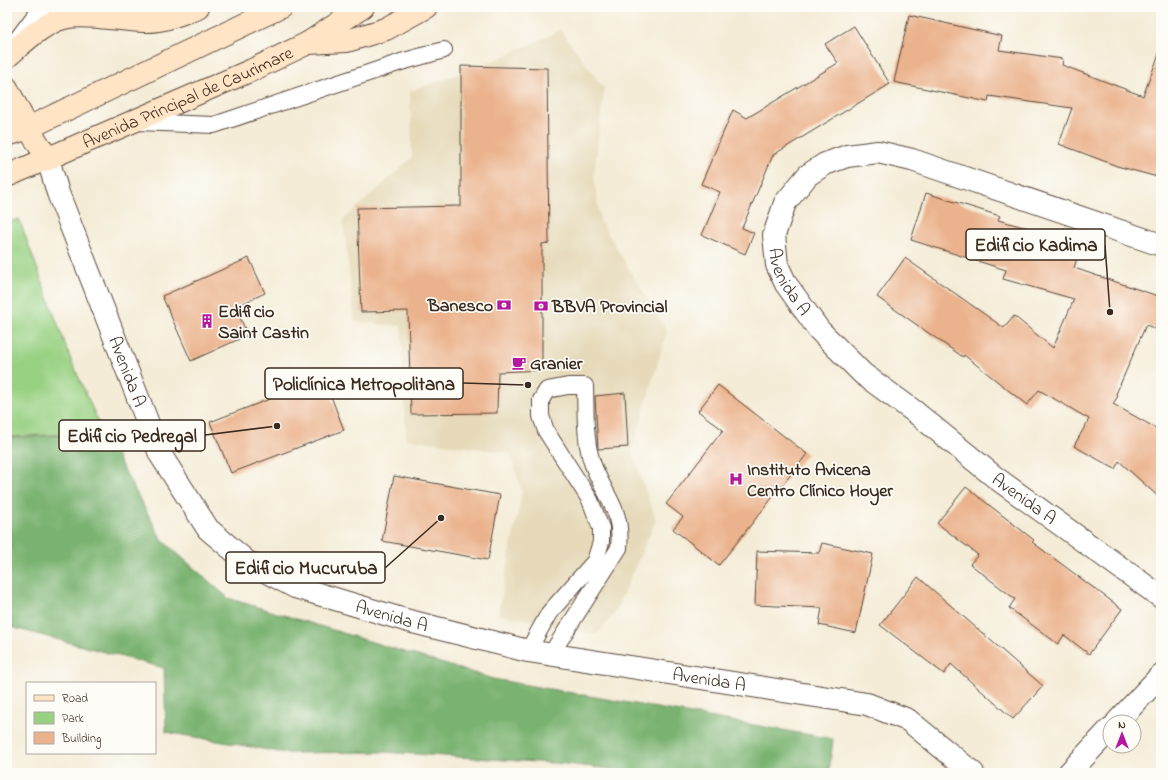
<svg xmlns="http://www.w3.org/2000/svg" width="1168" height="780" font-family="'Indie Flower',sans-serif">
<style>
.built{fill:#e6daba}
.green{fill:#99d183;stroke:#6a7e50}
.forest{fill:#7ab371;stroke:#5a6e48}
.building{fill:#ebb38d}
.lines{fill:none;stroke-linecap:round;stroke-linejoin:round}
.lane-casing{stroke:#57473a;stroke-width:18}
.street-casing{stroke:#57473a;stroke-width:24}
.secondary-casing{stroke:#57473a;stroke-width:24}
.lane{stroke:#fff;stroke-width:16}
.street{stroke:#fff;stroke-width:22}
.secondary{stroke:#ffe4c6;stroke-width:22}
.labels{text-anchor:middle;stroke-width:3.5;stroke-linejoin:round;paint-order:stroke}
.street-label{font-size:18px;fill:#3b2a1e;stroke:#fdfcf7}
.poi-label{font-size:18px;font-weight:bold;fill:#3b2a1e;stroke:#fdfcf7;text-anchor:start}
.leader{fill:none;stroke:#3b2a1e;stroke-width:1.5}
.callout-dot{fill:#3b2a1e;stroke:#fdfcf7;stroke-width:1.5}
.callout{fill:#fdfcf7;stroke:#3b2a1e;stroke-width:1.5}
.callout-label{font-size:19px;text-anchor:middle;font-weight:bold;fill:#3b2a1e}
</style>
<rect width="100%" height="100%" fill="#fdfcf7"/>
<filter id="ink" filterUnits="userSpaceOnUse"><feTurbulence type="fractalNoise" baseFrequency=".025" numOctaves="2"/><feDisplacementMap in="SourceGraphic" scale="8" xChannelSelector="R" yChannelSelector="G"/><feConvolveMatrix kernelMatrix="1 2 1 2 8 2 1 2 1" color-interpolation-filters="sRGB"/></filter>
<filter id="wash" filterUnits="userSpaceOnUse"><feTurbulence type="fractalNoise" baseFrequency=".012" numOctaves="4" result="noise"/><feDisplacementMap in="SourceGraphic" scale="16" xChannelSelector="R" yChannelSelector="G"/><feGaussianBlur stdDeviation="0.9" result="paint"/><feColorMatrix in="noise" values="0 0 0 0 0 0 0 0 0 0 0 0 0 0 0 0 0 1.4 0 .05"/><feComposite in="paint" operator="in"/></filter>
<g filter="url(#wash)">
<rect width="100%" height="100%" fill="#f4ecd7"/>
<path class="built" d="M 561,30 L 604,89 L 594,177 L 600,221 L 667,331 L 632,451 L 656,520 L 614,615 L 597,634 L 498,614 L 522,492 L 510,453 L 406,439 L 401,326 L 355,322 L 343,220 L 412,158 L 410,91 L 489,63 Z"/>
<path class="green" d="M 19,219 L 71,360 L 103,432 L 7,437 L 7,223 Z"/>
<path class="forest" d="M 104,433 L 162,540 L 228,598 L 493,679 L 833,739 L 829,773 L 646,773 L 566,764 L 383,752 L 285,753 L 166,732 L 164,668 L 7,626 L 7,438 Z"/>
<g id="blocks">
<path class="building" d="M 909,15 L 1002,36 L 999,50 L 1063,59 L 1062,65 L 1143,96 L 1159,54 L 1161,55 L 1161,178 L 1117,166 L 1059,144 L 1072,108 L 989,96 L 988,102 L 894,82 Z
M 854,26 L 890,84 L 773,155 L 742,228 L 754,233 L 745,254 L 702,235 L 720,192 L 701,184 L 733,110 L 747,118 L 838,63 L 825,44 Z
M 461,66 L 547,68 L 549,243 L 542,244 L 542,370 L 498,372 L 497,413 L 411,414 L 408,311 L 361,312 L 357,208 L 461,206 Z
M 926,193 L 1000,216 L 998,220 L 1082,243 L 1074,268 L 1161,297 L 1161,331 L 1146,325 L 1116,394 L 1118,396 L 1113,404 L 1161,431 L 1161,499 L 1119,461 L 1115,469 L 1074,446 L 1089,419 L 1039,390 L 1027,405 L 964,355 L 963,357 L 877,297 L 905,258 L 1004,328 L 1014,316 L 1053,348 L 1074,299 L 1003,279 L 1006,270 L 911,240 Z
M 249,258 L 265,293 L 235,307 L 248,335 L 191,361 L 162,296 Z
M 324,378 L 344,430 L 231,473 L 210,422 Z
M 718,385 L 807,454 L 719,565 L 673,529 L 683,517 L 666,504 L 723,430 L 698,411 Z
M 625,393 L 628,447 L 598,449 L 595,396 Z
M 394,476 L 500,495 L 488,560 L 382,541 Z
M 966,487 L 1034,540 L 1032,542 L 1122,609 L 1089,654 L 1064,635 L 1058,644 L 1009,608 L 1015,599 L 970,564 L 978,555 L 937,523 Z
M 822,543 L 873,554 L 856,633 L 819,625 L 822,608 L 755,605 L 757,551 L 819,553 Z
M 918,577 L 1043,686 L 1013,719 L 951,664 L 944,674 L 880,625 Z"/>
</g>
</g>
<g filter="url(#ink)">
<use href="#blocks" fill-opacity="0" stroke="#57473a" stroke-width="1"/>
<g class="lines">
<defs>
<path id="lane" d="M 137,122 L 214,125 L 401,62 L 444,50
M 528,651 L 549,613 L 595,561 L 601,542 L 601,528 L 590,500 L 546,431 L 541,416 L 541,400 L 547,390 L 568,386 L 585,386 C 586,412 584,441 593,465 C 605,497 623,509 619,548 L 551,654"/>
<g id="street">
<path d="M 18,43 L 45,7"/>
<path id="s1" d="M 48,159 L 58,193 L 160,454 L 208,529 L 246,561 L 295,587 L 405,620 L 528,651 L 867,704 L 908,720 L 973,773"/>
<path id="s2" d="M 1161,245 L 912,160 L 878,152 L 847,156 L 825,164 L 808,175 L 785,203 L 774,235 L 777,265 L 786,284 L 819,330 L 863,374 L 915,412 L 996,478 L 1161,597"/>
<path d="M 1117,722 L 1161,675"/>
<path d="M 1069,773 L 1110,729"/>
</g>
<g id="secondary">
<path d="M 308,43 L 347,41 L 386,29 L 426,7"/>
<path d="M 7,57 C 24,42 42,24 64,18 C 83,12 122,21 143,21 C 162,22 181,14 198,7"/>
<path d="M 7,88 L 28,128 L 48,159"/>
<path d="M 7,135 L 28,128 L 281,7"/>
<path id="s3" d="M 7,176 L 252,70 L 308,43 L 363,7"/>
</g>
</defs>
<use href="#lane" class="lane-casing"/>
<use href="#street" class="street-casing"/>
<use href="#secondary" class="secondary-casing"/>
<use href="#lane" class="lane"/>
<use href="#street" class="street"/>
<use href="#secondary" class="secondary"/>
</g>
</g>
<defs>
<symbol id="bank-bare" viewBox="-9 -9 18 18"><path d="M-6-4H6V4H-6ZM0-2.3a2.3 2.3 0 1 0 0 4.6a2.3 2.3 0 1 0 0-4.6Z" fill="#b5179e" stroke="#fdfcf7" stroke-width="2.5" paint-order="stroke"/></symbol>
<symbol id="building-bare" viewBox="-9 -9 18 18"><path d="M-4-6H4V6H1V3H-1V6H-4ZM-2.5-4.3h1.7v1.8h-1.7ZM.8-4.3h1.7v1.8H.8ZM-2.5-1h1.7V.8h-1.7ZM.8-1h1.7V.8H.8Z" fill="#b5179e" stroke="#fdfcf7" stroke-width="2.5" paint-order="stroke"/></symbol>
<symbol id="cafe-bare" viewBox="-9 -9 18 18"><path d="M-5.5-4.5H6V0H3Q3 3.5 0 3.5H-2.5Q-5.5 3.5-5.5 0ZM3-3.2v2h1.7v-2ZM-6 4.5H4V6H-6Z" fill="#b5179e" stroke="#fdfcf7" stroke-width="2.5" paint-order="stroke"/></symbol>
<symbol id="hospital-bare" viewBox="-9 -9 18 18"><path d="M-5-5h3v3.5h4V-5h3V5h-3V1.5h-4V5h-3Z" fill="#b5179e" stroke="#fdfcf7" stroke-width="2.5" paint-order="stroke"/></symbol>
</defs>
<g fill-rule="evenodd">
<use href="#bank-bare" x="494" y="295" width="20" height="20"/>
<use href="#bank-bare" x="531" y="296" width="20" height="20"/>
<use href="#building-bare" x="197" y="311" width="20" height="20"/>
<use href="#cafe-bare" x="509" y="353" width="20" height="20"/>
<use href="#hospital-bare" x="726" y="469" width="20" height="20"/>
</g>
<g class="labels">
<g class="street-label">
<text dy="6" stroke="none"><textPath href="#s3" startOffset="197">Avenida Principal de Caurimare</textPath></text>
<text dy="6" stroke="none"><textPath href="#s2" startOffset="493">Avenida A</textPath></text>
<text dy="6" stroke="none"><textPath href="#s1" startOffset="227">Avenida A</textPath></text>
<text dy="6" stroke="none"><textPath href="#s2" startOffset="817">Avenida A</textPath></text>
<text dy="6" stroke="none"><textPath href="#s1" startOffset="611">Avenida A</textPath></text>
<text dy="6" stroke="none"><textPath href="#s1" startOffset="935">Avenida A</textPath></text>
</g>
<g class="poi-label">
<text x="493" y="311" text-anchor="end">Banesco</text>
<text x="552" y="312">BBVA Provincial</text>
<text x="218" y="317">Edificio<tspan x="218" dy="21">Saint Castin</tspan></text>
<text x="530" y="369">Granier</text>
<text x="747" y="475">Instituto Avicena<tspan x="747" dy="21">Centro Clínico Hoyer</tspan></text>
</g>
</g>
<path class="leader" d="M1110 312L1105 245M528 385L463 383M277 426L205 435M441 518L385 568"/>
<g class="callout-dot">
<circle cx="1110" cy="312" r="4"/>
<circle cx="528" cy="385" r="4"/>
<circle cx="277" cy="426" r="4"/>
<circle cx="441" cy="518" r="4"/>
</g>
<g class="callout">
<rect x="966" y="229" width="139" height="31" rx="4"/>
<rect x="265" y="368" width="198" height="31" rx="4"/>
<rect x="59" y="420" width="146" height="31" rx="4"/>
<rect x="226" y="552" width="159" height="31" rx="4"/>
</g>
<g class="callout-label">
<text x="1036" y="251">Edificio Kadima</text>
<text x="364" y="390">Policlínica Metropolitana</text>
<text x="132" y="442">Edificio Pedregal</text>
<text x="306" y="574">Edificio Mucuruba</text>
</g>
<rect width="1168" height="780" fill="none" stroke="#fdfcf7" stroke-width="24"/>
<rect x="26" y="682" width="130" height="72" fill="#fdfcf7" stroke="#afa8a0"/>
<rect x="34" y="695" width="20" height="6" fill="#ffe4c6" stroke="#afa8a0"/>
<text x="62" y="702" font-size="12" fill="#3b2a1e">Road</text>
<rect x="34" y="712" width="20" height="12" fill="#99d183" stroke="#afa8a0"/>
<text x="62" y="722" font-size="12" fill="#3b2a1e">Park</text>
<rect x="34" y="732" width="20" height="12" fill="#ebb38d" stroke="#afa8a0"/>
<text x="62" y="742" font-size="12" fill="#3b2a1e">Building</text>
<g transform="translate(1122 734)"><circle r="19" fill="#fdfcf7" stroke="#afa8a0"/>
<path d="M0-3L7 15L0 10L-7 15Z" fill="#b5179e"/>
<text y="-6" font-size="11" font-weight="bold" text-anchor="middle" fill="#3b2a1e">N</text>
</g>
</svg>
